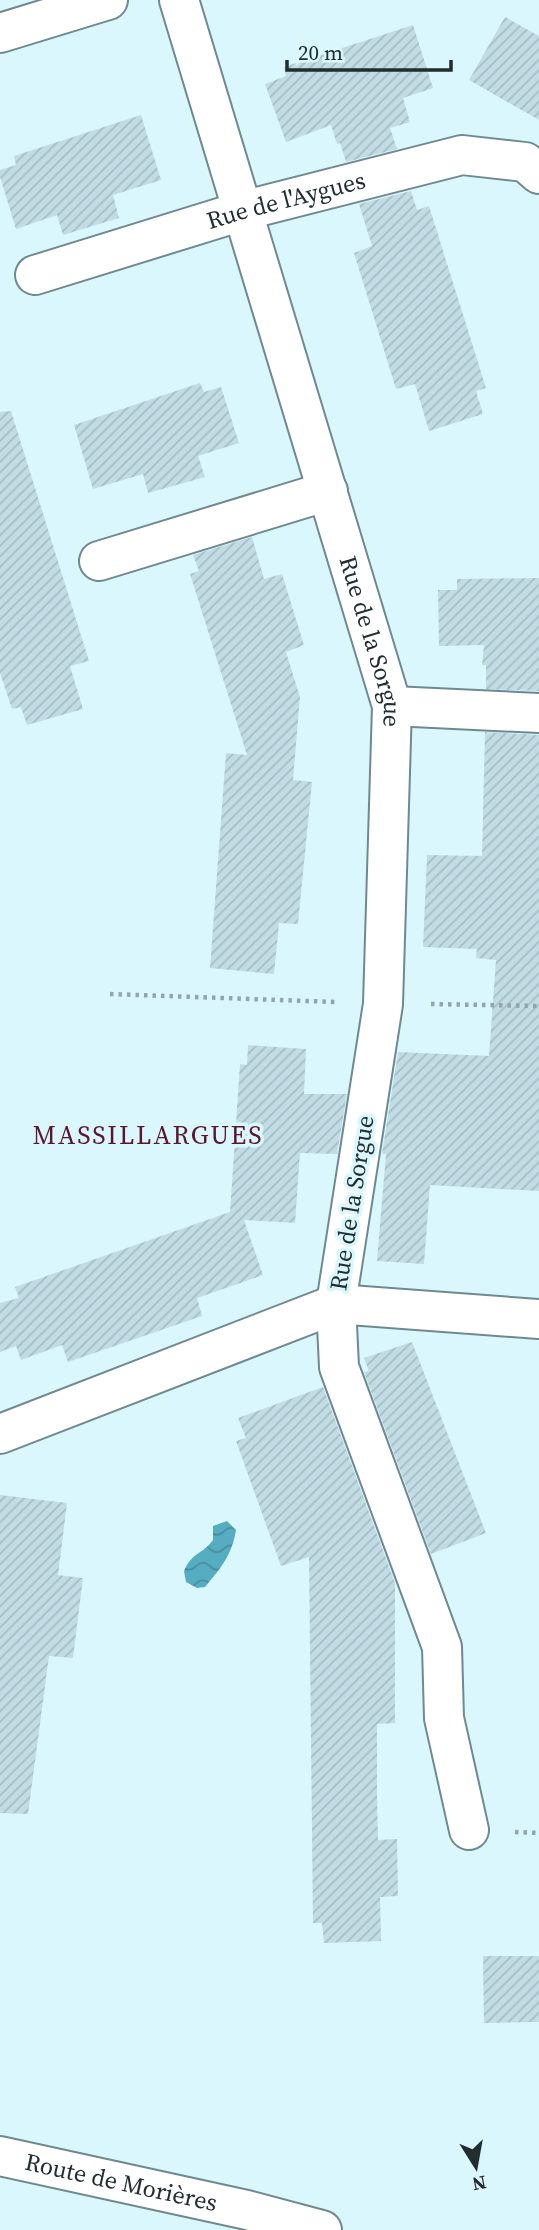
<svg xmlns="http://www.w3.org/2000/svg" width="539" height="2230" font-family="'Source Serif 4',serif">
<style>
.water{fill:url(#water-waves)}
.building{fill:url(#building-hatch)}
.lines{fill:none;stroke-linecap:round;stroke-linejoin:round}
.street-casing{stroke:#708990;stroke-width:42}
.secondary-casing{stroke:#708990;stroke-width:42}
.path{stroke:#90a6ab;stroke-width:4.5;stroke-dasharray:3.5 5;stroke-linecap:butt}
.street{stroke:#fff;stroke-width:38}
.secondary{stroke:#fff;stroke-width:38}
.labels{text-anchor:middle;stroke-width:7;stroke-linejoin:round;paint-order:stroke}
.street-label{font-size:24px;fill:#222d30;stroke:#dbf7fe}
.neighbourhood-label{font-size:26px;letter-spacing:2px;fill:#59162c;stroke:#dbf7fe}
</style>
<defs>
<pattern id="water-waves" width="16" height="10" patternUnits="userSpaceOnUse" patternTransform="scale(1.75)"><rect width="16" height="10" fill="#56adc1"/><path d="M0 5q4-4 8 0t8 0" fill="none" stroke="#478d9d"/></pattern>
<pattern id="building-hatch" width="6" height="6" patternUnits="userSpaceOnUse" patternTransform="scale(1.75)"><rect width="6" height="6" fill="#c1dce4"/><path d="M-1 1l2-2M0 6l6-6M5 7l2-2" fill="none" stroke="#a6bdc4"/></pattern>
</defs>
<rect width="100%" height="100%" fill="#dbf7fe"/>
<path class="water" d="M 227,1521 L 236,1530 C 232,1555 221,1568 205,1587 L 197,1588 L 186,1582 L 184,1571 C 193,1551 201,1556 213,1540 L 213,1526 Z"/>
<path class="building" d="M 505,17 L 539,36 L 539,120 L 469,80 Z
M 413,25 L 433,88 L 403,98 L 410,122 L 390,128 L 397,149 L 346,162 L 340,143 L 337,144 L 331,125 L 286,142 L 265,84 L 286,76 L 284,67 Z
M 141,115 L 161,180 L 113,195 L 119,218 L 63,235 L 57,215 L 16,229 L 0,177 L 0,170 L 16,165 L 14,156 Z
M 411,191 L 417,210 L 429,206 L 486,388 L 476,391 L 483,414 L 429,431 L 415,384 L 396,389 L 354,253 L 372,246 L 359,204 Z
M 200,383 L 204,392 L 221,387 L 239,443 L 198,456 L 205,477 L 148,493 L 143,474 L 93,489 L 74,425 Z
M 11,411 L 89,661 L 70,666 L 83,709 L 27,725 L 21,707 L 12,709 L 0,673 L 0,412 Z
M 252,537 L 264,579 L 282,574 L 304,645 L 286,652 L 300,697 L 293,780 L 312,782 L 298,924 L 279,923 L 274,974 L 210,968 L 226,753 L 247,755 L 190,574 L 199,571 L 193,555 Z
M 539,578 L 539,691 L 486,689 L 486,665 L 482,665 L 484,645 L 439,646 L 438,590 L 457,590 L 457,579 Z
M 485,732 L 539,735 L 539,1191 L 430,1185 L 424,1264 L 377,1261 L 386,1154 L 382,1154 L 398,1052 L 489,1056 L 496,960 L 476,958 L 477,949 L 423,947 L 427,855 L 482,856 Z
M 248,1045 L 306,1049 L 304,1094 L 347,1094 L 337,1154 L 300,1153 L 295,1223 L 244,1220 L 263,1275 L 197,1298 L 202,1316 L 68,1362 L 62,1345 L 21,1360 L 16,1346 L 0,1352 L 0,1303 L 19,1298 L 15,1287 L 230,1212 L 240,1064 L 247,1065 Z
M 412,1342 L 486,1533 L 431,1554 L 364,1372 L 369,1371 L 364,1358 Z
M 323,1387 L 395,1583 L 395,1723 L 377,1724 L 377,1795 L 378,1840 L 397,1839 L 398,1896 L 380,1897 L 381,1941 L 324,1943 L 322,1923 L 313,1923 L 309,1557 L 281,1566 L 236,1441 L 246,1438 L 238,1418 Z
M 0,1495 L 67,1503 L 58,1575 L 83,1578 L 73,1658 L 49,1656 L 28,1814 L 0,1813 Z
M 483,1956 L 539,1956 L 539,2022 L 484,2023 Z"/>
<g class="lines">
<defs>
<g id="street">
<path id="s1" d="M 179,0 L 392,706 L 383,1004 L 336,1304 L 339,1367 L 442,1647 L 444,1718 L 469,1830"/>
<path id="s2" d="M 35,275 L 242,211 L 462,155 L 525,162 L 539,174"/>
<path d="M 99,561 L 328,491"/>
<path d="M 392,706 L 539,713"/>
<path d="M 0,1434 L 336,1304 L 539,1319"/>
</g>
<g id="secondary">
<path d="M 0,33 L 108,0"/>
<path id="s3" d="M 0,2156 L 247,2210 L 322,2230"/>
</g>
</defs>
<use href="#street" class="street-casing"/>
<use href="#secondary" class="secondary-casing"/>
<path class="path" d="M 110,994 L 335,1002
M 431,1004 L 539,1006
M 515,1832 L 539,1833"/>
<use href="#street" class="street"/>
<use href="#secondary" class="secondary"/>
</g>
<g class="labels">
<g class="street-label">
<text dy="8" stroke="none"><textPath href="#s2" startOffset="262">Rue de l'Aygues</textPath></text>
<text dy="8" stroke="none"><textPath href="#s1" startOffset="670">Rue de la Sorgue</textPath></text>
<text transform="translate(352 1203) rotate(-81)" y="8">Rue de la Sorgue</text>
<text dy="8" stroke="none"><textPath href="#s3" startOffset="124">Route de Morières</textPath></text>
</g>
<g class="neighbourhood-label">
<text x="148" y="1144">MASSILLARGUES</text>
</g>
</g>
<g transform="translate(476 2167) rotate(169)" stroke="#dbf7fe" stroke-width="5" paint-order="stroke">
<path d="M0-5L12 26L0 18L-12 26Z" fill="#222d30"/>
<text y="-10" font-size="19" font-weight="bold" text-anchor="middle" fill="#222d30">N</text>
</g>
<path d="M287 60v10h164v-10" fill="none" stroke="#222d30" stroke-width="3.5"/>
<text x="298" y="60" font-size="21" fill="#222d30" stroke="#dbf7fe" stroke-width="5" paint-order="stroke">20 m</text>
</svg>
